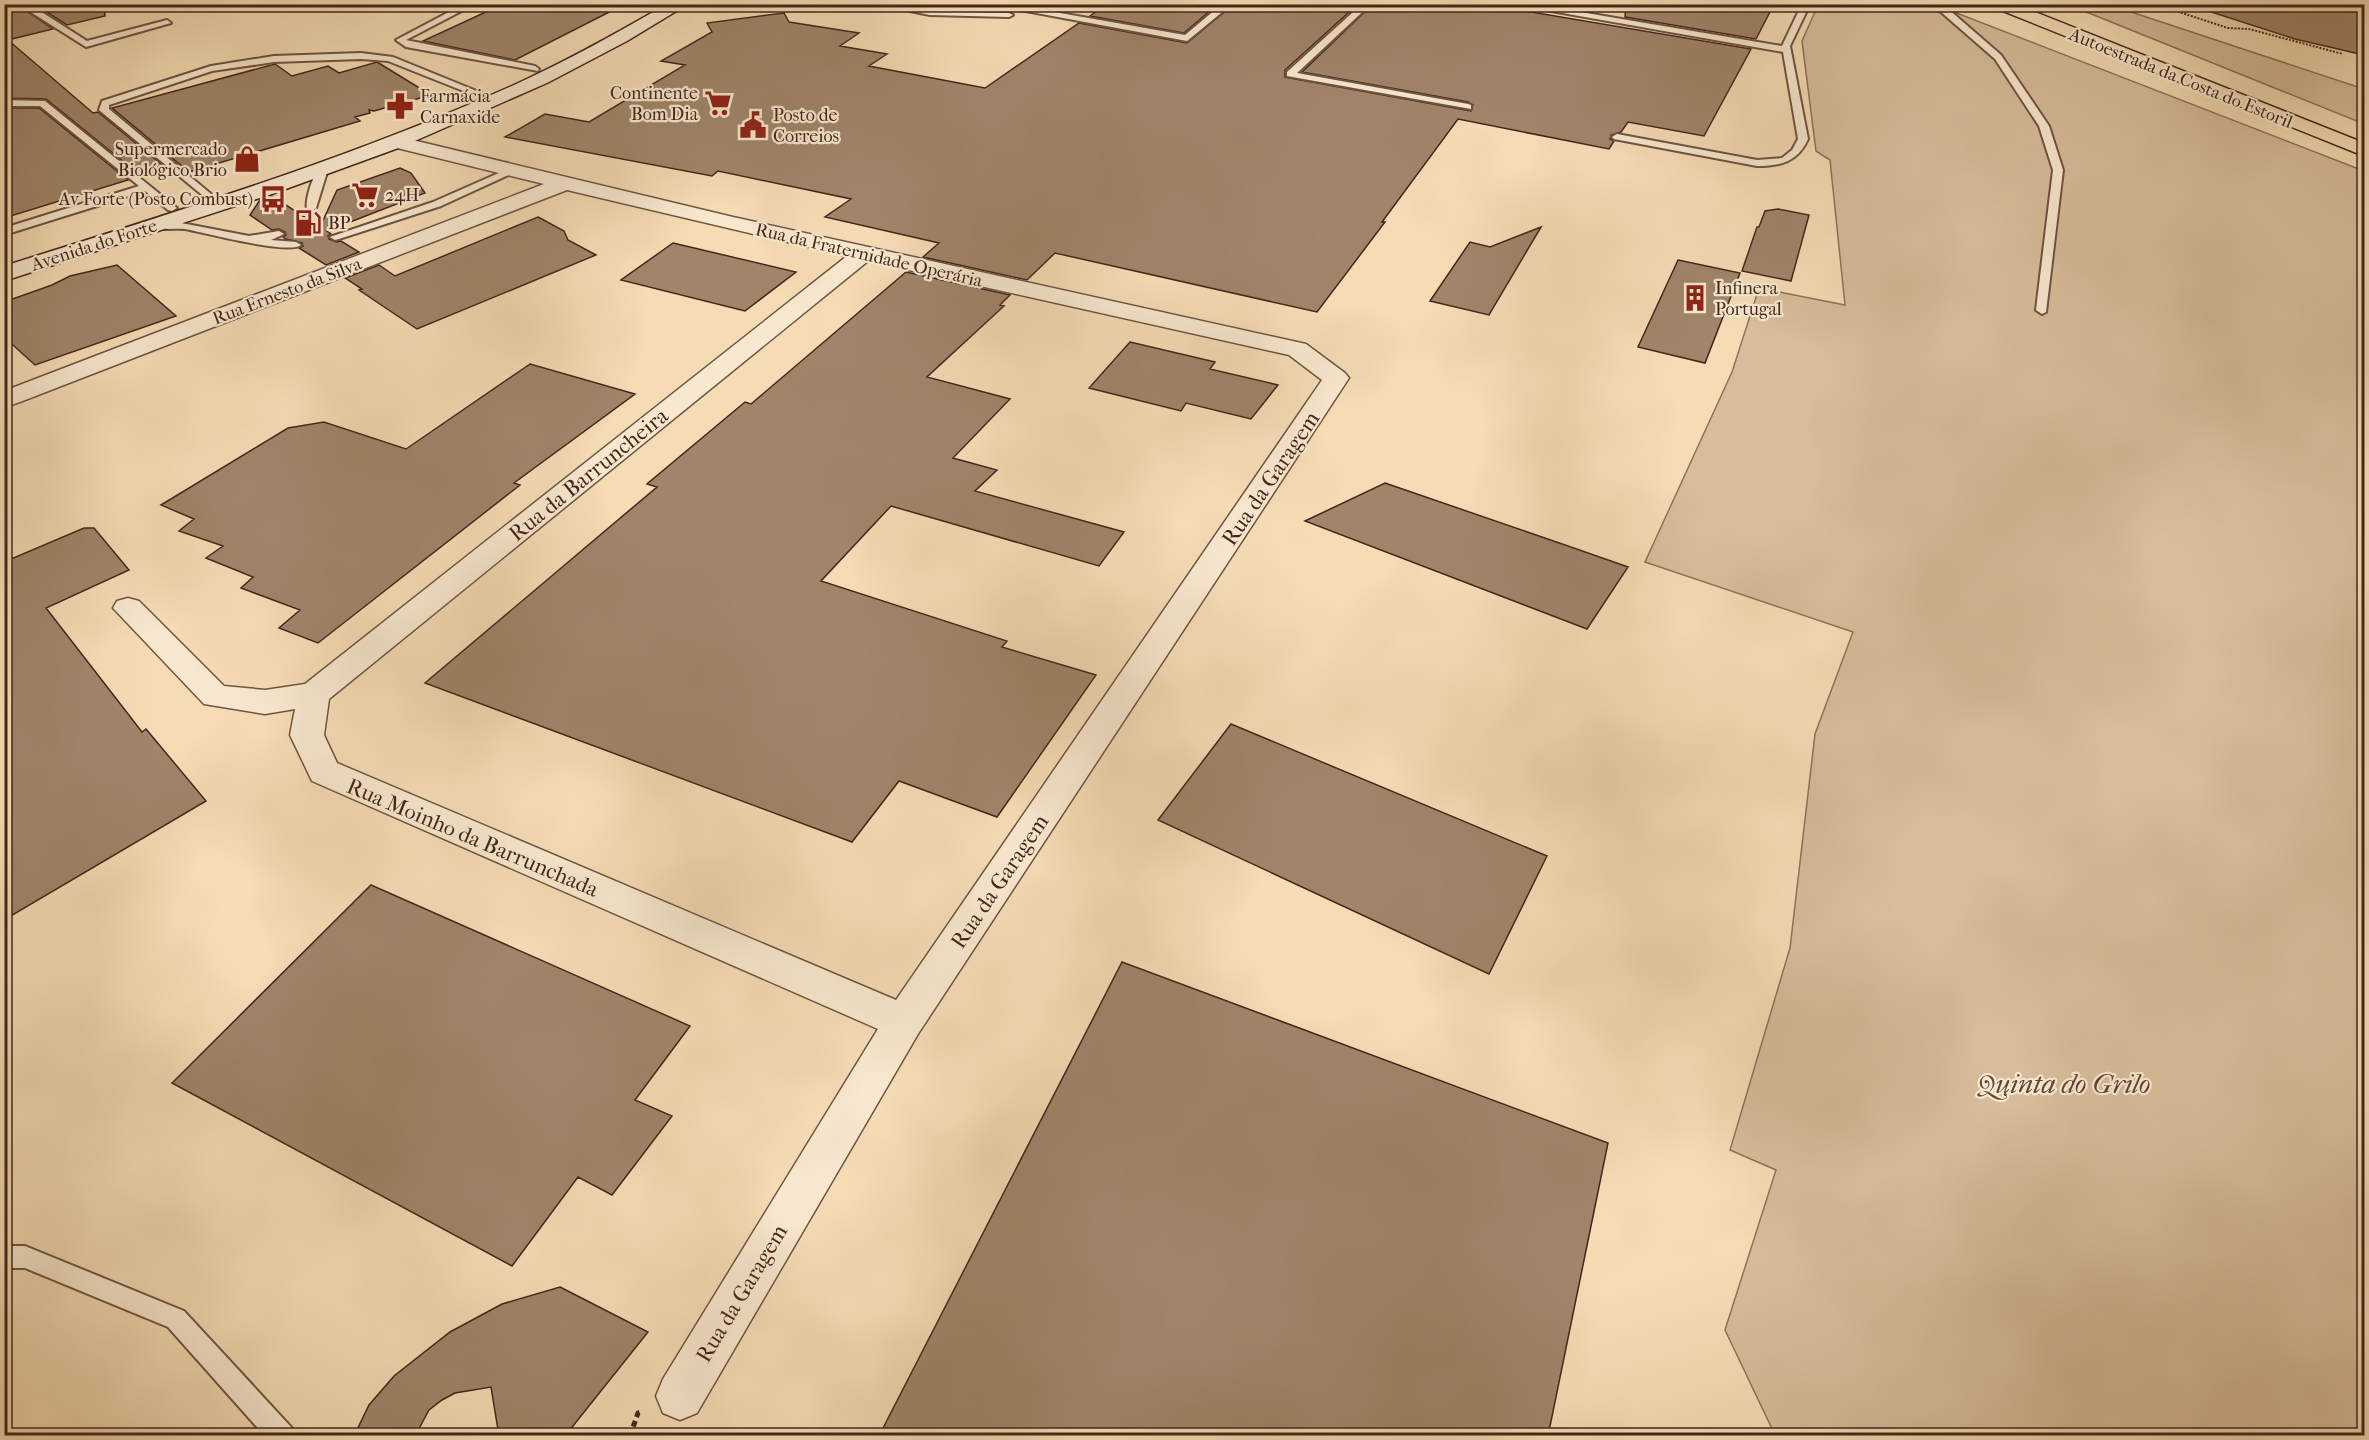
<svg xmlns="http://www.w3.org/2000/svg" width="2369" height="1440" font-family="'IM FELL French Canon',serif">
<style>
.green{fill:#d7bd9b;stroke:#8d725b;stroke-width:1.5}
.building{fill:#a0856b;stroke:#43261b;stroke-width:1.5}
.lines{fill:none;stroke-linecap:round;stroke-linejoin:round}
.lane-casing{stroke:#705442;stroke-width:4}
.street-casing{stroke:#705442;stroke-width:3}
.secondary-casing{stroke:#43261b;stroke-width:3}
.highway-casing{stroke:#43261b;stroke-width:3}
.path-far1{stroke:#43261b;stroke-width:2;stroke-dasharray:2 1.5;stroke-linecap:butt}
.path{stroke:#43261b;stroke-width:5;stroke-dasharray:6 4;stroke-linecap:butt}
.lane{fill:#f8e8cf;fill-rule:evenodd}
.street{fill:#f8e8cf;fill-rule:evenodd}
.secondary{fill:#f8e8cf;fill-rule:evenodd}
.highway{fill:#f5dcb5;fill-rule:evenodd}
.labels{text-anchor:middle;stroke-width:4.5;stroke-linejoin:round;paint-order:stroke}
.far-street-label{font-size:18px;fill:#43261b;stroke:#f8e8cf}
.far-poi-label{font-size:18px;fill:#43261b;stroke:#f8e8cf;text-anchor:start}
.street-label{font-size:22px;fill:#43261b;stroke:#f8e8cf}
.near-park-label{font-size:27px;font-style:italic;fill:#614435;stroke:#f8e8cf}
</style>
<rect width="100%" height="100%" fill="#f5dcb5"/>
<filter id="stains"><feTurbulence type="fractalNoise" baseFrequency=".00333" numOctaves="4"/><feColorMatrix values="0 0 0 0 .2 0 0 0 0 .09 0 0 0 0 .02 0 0 0 .5 -.17"/></filter>
<radialGradient id="worn" r=".72"><stop offset=".6" stop-color="#630" stop-opacity="0"/><stop offset="1" stop-color="#630" stop-opacity=".3"/></radialGradient>
<path class="green" d="M 1818,5 L 1936,5 L 2364,171 L 2364,1435 L 1775,1435 L 1725,1330 L 1776,1170 L 1730,1150 L 1790,948 L 1815,734 L 1853,632 L 1645,562 L 1732,372 L 1759,288 L 1845,305 L 1830,160 L 1816,151 L 1802,41 Z
M 2069,5 L 2110,5 L 2364,89 L 2364,124 Z"/>
<path class="building" d="M 4,4 L 16,4 L 53,29 L 8,40 L 93,113 L 98,112 L 166,168 L 141,176 L 46,99 L 4,98 Z
M 34,4 L 104,4 L 105,16 L 67,25 Z
M 503,4 L 625,4 L 515,60 L 423,41 Z
M 1106,4 L 1218,4 L 1184,33 L 1090,16 Z
M 1234,4 L 1358,4 L 1285,70 L 1285,77 L 1471,111 L 1473,105 L 1468,102 L 1302,72 L 1373,4 L 1484,4 L 1751,49 L 1704,136 L 1628,122 L 1621,132 L 1611,135 L 1610,139 L 1614,141 L 1609,149 L 1458,119 L 1382,222 L 1385,222 L 1317,312 L 1055,253 L 1027,280 L 923,257 L 939,243 L 825,217 L 851,199 L 718,171 L 712,176 L 505,137 L 545,114 L 589,122 L 685,65 L 661,61 L 712,32 L 707,23 L 784,13 L 789,22 L 859,33 L 840,46 L 887,54 L 869,66 L 985,88 L 1079,23 L 1187,43 Z
M 1626,4 L 1774,4 L 1756,39 L 1625,17 Z
M 2209,4 L 2364,4 L 2364,55 L 2295,39 L 2208,11 Z
M 377,62 L 431,95 L 374,111 L 369,110 L 370,113 L 355,117 L 360,121 L 189,172 L 112,108 L 275,64 L 292,76 L 328,66 L 339,73 Z
M 4,108 L 39,108 L 128,180 L 4,218 Z
M 400,168 L 411,173 L 425,193 L 327,231 L 331,234 L 328,236 L 329,239 L 336,242 L 341,241 L 359,252 L 326,265 L 299,248 L 303,246 L 302,243 L 286,239 L 283,237 L 286,235 L 285,232 L 279,229 L 272,230 L 250,215 L 260,200 L 272,196 L 320,227 L 337,190 Z
M 1778,209 L 1809,215 L 1791,281 L 1742,271 L 1757,227 L 1759,227 L 1765,211 Z
M 538,217 L 564,231 L 568,240 L 596,255 L 417,329 L 359,290 L 362,289 L 345,278 L 379,265 L 395,276 Z
M 1541,227 L 1489,315 L 1430,301 L 1470,242 L 1490,247 Z
M 673,243 L 796,272 L 745,311 L 621,280 Z
M 1678,260 L 1740,273 L 1705,363 L 1638,347 Z
M 117,265 L 176,316 L 35,365 L 4,337 L 4,302 L 52,285 L 70,276 Z
M 906,272 L 1010,295 L 1000,305 L 1004,306 L 927,377 L 1010,399 L 953,458 L 997,470 L 975,491 L 1124,532 L 1099,566 L 891,506 L 821,581 L 1007,641 L 1002,647 L 1096,675 L 997,817 L 899,781 L 852,842 L 425,683 L 657,487 L 647,484 L 745,402 L 751,404 Z
M 1130,342 L 1215,362 L 1210,369 L 1278,385 L 1251,419 L 1186,403 L 1181,411 L 1089,388 Z
M 530,364 L 635,394 L 514,483 L 520,485 L 318,643 L 279,628 L 300,610 L 241,588 L 253,577 L 206,558 L 223,546 L 179,531 L 194,519 L 161,505 L 288,428 L 324,422 L 406,449 Z
M 1385,483 L 1568,546 L 1628,567 L 1587,629 L 1305,521 Z
M 84,528 L 94,528 L 129,570 L 46,608 L 142,732 L 146,729 L 206,801 L 4,920 L 4,562 Z
M 1231,724 L 1547,856 L 1489,974 L 1158,820 Z
M 371,885 L 690,1026 L 635,1100 L 672,1116 L 612,1195 L 578,1177 L 512,1266 L 172,1083 Z
M 1122,962 L 1608,1143 L 1548,1436 L 879,1436 Z
M 560,1287 L 648,1332 L 565,1436 L 499,1436 L 491,1387 L 455,1393 L 442,1400 L 429,1410 L 415,1436 L 354,1436 L 369,1405 L 394,1376 L 450,1332 L 502,1304 Z"/>
<g class="lines">
<defs>
<path id="lane" d="M 18,4 L 29,4 L 87,41 L 167,20 L 171,23 L 86,47 Z
M 464,4 L 475,4 L 406,40 L 535,66 L 539,69 L 538,71 L 406,47 L 396,40 Z
M 875,4 L 896,4 L 930,11 L 1009,13 L 1013,15 L 1009,17 L 930,15 Z
M 988,4 L 1009,4 L 1185,35 L 1222,4 L 1232,4 L 1187,41 Z
M 1362,4 L 1371,4 L 1297,73 L 1468,104 L 1471,105 L 1471,109 L 1287,76 L 1287,72 Z
M 1511,4 L 1533,4 L 1782,46 L 1802,4 L 1810,4 L 1790,46 L 1808,139 C 1798,162 1780,166 1757,166 L 1614,139 L 1612,137 L 1617,134 L 1757,160 L 1782,158 L 1792,150 L 1798,139 L 1783,52 Z
M 1928,4 L 1939,4 L 1947,8 L 2001,55 L 2049,126 L 2063,170 L 2046,312 L 2042,314 L 2036,310 L 2053,170 L 2039,126 L 1995,59 L 1941,12 Z
M 361,53 L 393,57 L 484,94 L 476,96 L 388,61 L 361,59 L 274,62 L 212,71 L 109,105 L 109,109 L 211,194 L 211,198 L 207,199 L 99,110 L 102,101 L 211,66 L 274,56 Z
M 4,100 L 45,101 L 177,208 L 172,211 L 168,210 L 145,191 L 4,235 L 4,228 L 139,186 L 40,106 L 4,106 Z
M 323,166 L 328,169 L 316,208 L 311,211 L 307,210 C 305,200 313,171 323,166 Z
M 508,169 L 517,171 L 441,206 L 339,239 L 335,240 L 330,237 L 433,202 Z
M 171,221 L 249,236 L 279,231 L 284,234 L 271,240 L 296,242 L 301,245 C 289,255 206,233 185,229 C 175,228 157,231 150,225 L 155,222 Z
M 4,1246 L 25,1246 L 184,1311 L 291,1427 L 294,1436 L 265,1436 L 168,1327 L 25,1268 L 4,1268 Z"/>
<path id="street" d="M 396,136 L 733,217 L 1306,344 L 1345,373 L 1349,378 L 918,1034 L 697,1413 L 680,1420 L 663,1413 L 656,1396 L 663,1379 L 878,1029 L 312,781 L 290,735 L 295,709 L 265,714 L 204,704 L 113,608 L 117,601 L 128,598 L 139,601 L 224,686 L 265,690 L 305,684 L 847,256 L 567,190 L 20,402 L 11,405 L 4,403 L 4,391 L 544,184 L 389,146 L 386,142 L 389,138 ZM 868,261 L 1289,355 L 1322,380 L 896,1000 L 337,763 L 324,735 L 329,699 Z"/>
<path id="secondary" d="M 667,4 L 688,4 L 627,41 L 547,83 L 401,147 L 272,194 L 4,281 L 4,266 C 176,212 349,159 514,85 C 567,61 617,33 667,4 Z"/>
<path id="highway" d="M 1991,4 L 2015,4 L 2364,143 L 2364,156 L 1993,7 Z"/>
</defs>
<use href="#lane" class="lane-casing"/>
<use href="#street" class="street-casing"/>
<use href="#secondary" class="secondary-casing"/>
<use href="#highway" class="highway-casing"/>
<path class="path-far1" d="M 2170,4 L 2179,12 L 2228,28 L 2249,29 L 2343,54
M 2317,4 L 2364,9"/>
<path class="path" d="M 630,1436 L 638,1413 L 643,1411"/>
<use href="#lane" class="lane"/>
<use href="#street" class="street"/>
<use href="#secondary" class="secondary"/>
<use href="#highway" class="highway"/>
</g>
<defs>
<symbol id="supermarket-bare" viewBox="-9 -9 18 18"><path d="M-6-5.5h2.5l.6 2H6L4.5 2H-2.5L-4.4-4H-6ZM-1.5 3.2a1.3 1.3 0 1 0 .1 0ZM3 3.2a1.3 1.3 0 1 0 .1 0Z" fill="#8f2418" stroke="#f8e8cf" stroke-width="2.5" paint-order="stroke"/></symbol>
<symbol id="pharmacy-bare" viewBox="-9 -9 18 18"><path d="M-2-6h4v4h4v4h-4v4h-4v-4h-4v-4h4Z" fill="#8f2418" stroke="#f8e8cf" stroke-width="2.5" paint-order="stroke"/></symbol>
<symbol id="civic-bare" viewBox="-9 -9 18 18"><path d="M-.6-6.5H3V-4.5H.6V-3L4-1V1h2V6H-6V1h2V-1L-.6-3ZM-1.2 2.5V6h2.4V2.5Z" fill="#8f2418" stroke="#f8e8cf" stroke-width="2.5" paint-order="stroke"/></symbol>
<symbol id="shop-bare" viewBox="-9 -9 18 18"><path d="M-5-2.5h2.3a2.7 3.5 0 0 1 5.4 0H5L5.5 6h-11ZM-1.5-2.5h3a1.5 2.3 0 0 0-3 0Z" fill="#8f2418" stroke="#f8e8cf" stroke-width="2.5" paint-order="stroke"/></symbol>
<symbol id="bus-bare" viewBox="-9 -9 18 18"><path d="M-5-6H5V4H4V6H2V4H-2V6H-4V4H-5ZM-3.5-4V0h7V-4ZM-3.5 1.2v1.5H-2V1.2ZM2 1.2v1.5H3.5V1.2Z" fill="#8f2418" stroke="#f8e8cf" stroke-width="2.5" paint-order="stroke"/></symbol>
<symbol id="fuel-bare" viewBox="-9 -9 18 18"><path d="M-5.5-6h7V0h2V4h1.3V-2.5L3-4.5l.8-.8L6-3V5H2.5V1h-1V6h-7ZM-4.2-4.7v3.2H.2V-4.7Z" fill="#8f2418" stroke="#f8e8cf" stroke-width="2.5" paint-order="stroke"/></symbol>
<symbol id="building-bare" viewBox="-9 -9 18 18"><path d="M-4-6H4V6H1V3H-1V6H-4ZM-2.5-4.3h1.7v1.8h-1.7ZM.8-4.3h1.7v1.8H.8ZM-2.5-1h1.7V.8h-1.7ZM.8-1h1.7V.8H.8Z" fill="#8f2418" stroke="#f8e8cf" stroke-width="2.5" paint-order="stroke"/></symbol>
</defs>
<g fill-rule="evenodd">
<use href="#supermarket-bare" x="699" y="84" width="38" height="38"/>
<use href="#pharmacy-bare" x="381" y="87" width="38" height="38"/>
<use href="#civic-bare" x="734" y="106" width="38" height="38"/>
<use href="#shop-bare" x="228" y="140" width="38" height="38"/>
<use href="#supermarket-bare" x="346" y="176" width="38" height="38"/>
<use href="#bus-bare" x="254" y="180" width="38" height="38"/>
<use href="#fuel-bare" x="289" y="204" width="38" height="38"/>
<use href="#building-bare" x="1676" y="279" width="38" height="38"/>
</g>
<g class="labels">
<g class="far-street-label">
<text transform="translate(2181 78) rotate(22)" y="6">Autoestrada da Costa do Estoril</text>
<text transform="translate(94 245) rotate(-18)" y="6">Avenida do Forte</text>
<text transform="translate(869 255) rotate(13)" y="6">Rua da Fraternidade Operária</text>
<text transform="translate(287 291) rotate(-21)" y="6">Rua Ernesto da Silva</text>
</g>
<g class="far-poi-label">
<text x="698" y="99" text-anchor="end">Continente<tspan x="698" dy="21">Bom Dia</tspan></text>
<text x="420" y="102">Farmácia<tspan x="420" dy="21">Carnaxide</tspan></text>
<text x="773" y="121">Posto de<tspan x="773" dy="21">Correios</tspan></text>
<text x="227" y="155" text-anchor="end">Supermercado<tspan x="227" dy="21">Biológico Brio</tspan></text>
<text x="385" y="201">24H</text>
<text x="253" y="205" text-anchor="end">Av Forte (Posto Combust)</text>
<text x="328" y="229">BP</text>
<text x="1715" y="294">Infinera<tspan x="1715" dy="21">Portugal</tspan></text>
</g>
<g class="street-label">
<text transform="translate(588 474) rotate(-39)" y="8">Rua da Barruncheira</text>
<text transform="translate(1270 478) rotate(-56)" y="8">Rua da Garagem</text>
<text transform="translate(473 837) rotate(23)" y="8">Rua Moinho da Barrunchada</text>
<text transform="translate(999 881) rotate(-56)" y="8">Rua da Garagem</text>
<text transform="translate(741 1293) rotate(-59)" y="8">Rua da Garagem</text>
</g>
<g class="near-park-label">
<text x="2064" y="1093">Quinta do Grilo</text>
</g>
</g>
<rect width="2369" height="1440" fill="none" stroke="#f5dcb5" stroke-width="24"/>
<rect x="6" y="6" width="2357" height="1428" fill="none" stroke="#43261b" stroke-width="3"/>
<rect x="12" y="12" width="2345" height="1416" fill="none" stroke="#43261b" stroke-width="1.5"/>
<rect width="100%" height="100%" filter="url(#stains)"/>
<rect width="100%" height="100%" fill="url(#worn)"/>
</svg>
